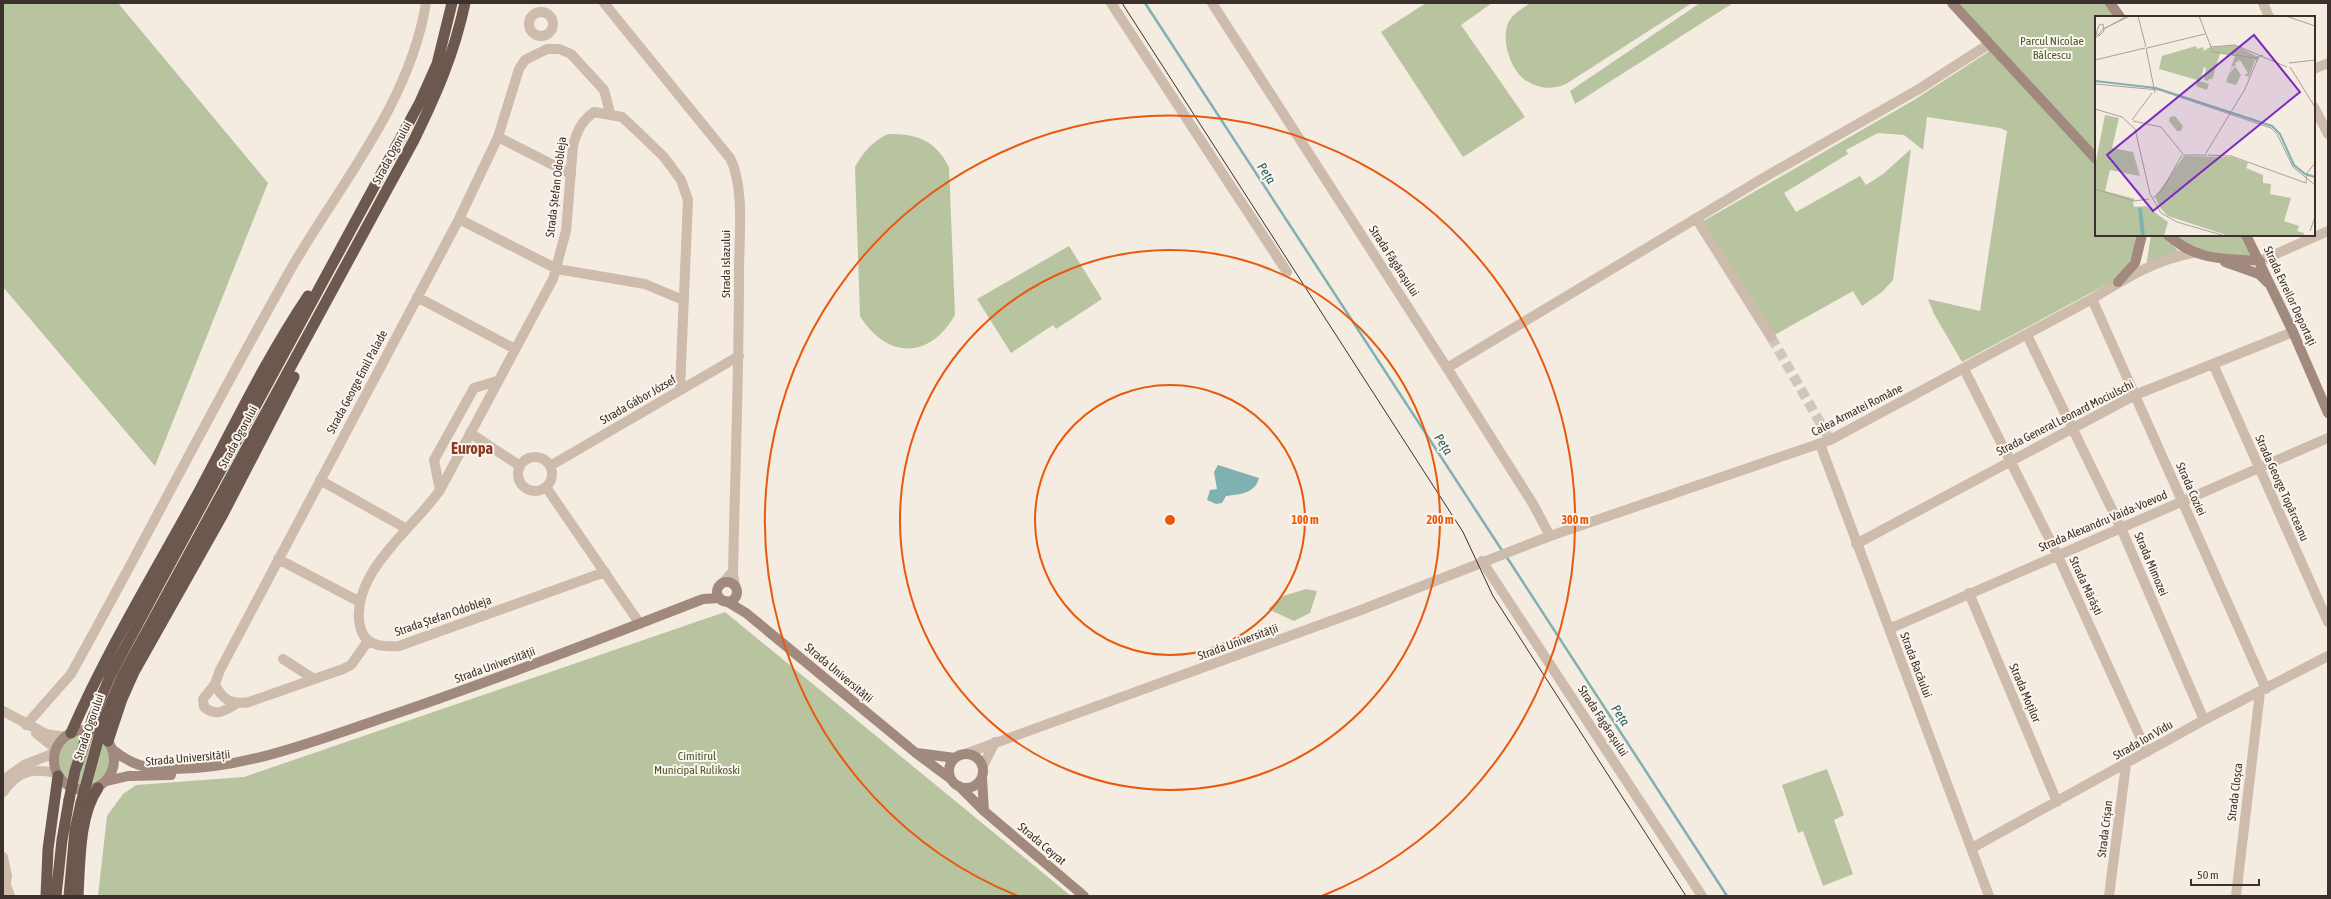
<svg xmlns="http://www.w3.org/2000/svg" width="2331" height="899" font-family="'Asap Condensed',sans-serif">
<style>
.green{fill:#b8c4a0}
.water{fill:#7fb0b2}
.lines{fill:none;stroke-linecap:round;stroke-linejoin:round}
.stream{stroke:#7fb0b2;stroke-width:2.5}
.minor-tunnel{stroke:#cfc6bd;stroke-width:10;stroke-dasharray:10 5;stroke-linecap:butt}
.minor{stroke:#cdbbac;stroke-width:10}
.tertiary{stroke:#cdbbac;stroke-width:10}
.secondary{stroke:#a18a7d;stroke-width:10}
.trunk{stroke:#6c584f;stroke-width:11}
.tram{stroke:#3b302b;stroke-width:1}
.trunk-bridge{stroke:#6c584f;stroke-width:11}
.ring{fill:none;stroke:#e8590c;stroke-width:2}
.labels{text-anchor:middle;stroke-width:4;stroke-linejoin:round;paint-order:stroke}
.park-label{font-size:12px;fill:#4a5a2e;stroke:#fbf5ee}
.street-label{font-size:12px;fill:#3b302b;stroke:#fbf5ee}
.water-label{font-size:13px;font-style:italic;fill:#1f5a5e;stroke:#fbf5ee}
.district-label{font-size:16px;font-weight:bold;fill:#8c3b22;stroke:#fbf5ee}
.inset-river{fill:none;stroke:#7fb0b2;stroke-width:2}
.inset-road{fill:none;stroke:#aaa098;stroke-width:1}
.view{fill:#7b2cbf;fill-opacity:0.15;stroke:#7b2cbf;stroke-width:2}
.inset-edge{fill:none;stroke:#3b302b;stroke-width:2}
.centre{fill:#e8590c;stroke:#fbf5ee;stroke-width:2}
.ring-label{font-size:12px;text-anchor:middle;font-weight:bold;fill:#e8590c;stroke:#fbf5ee;stroke-width:4;stroke-linejoin:round;paint-order:stroke}
</style>
<rect width="100%" height="100%" fill="#f4ebe1"/>
<path class="green" d="M 3,3 L 118,3 L 268,183 L 155,466 L 3,287 Z
M 1426,3 L 1492,3 L 1461,25 L 1525,117 L 1463,157 L 1381,32 Z
M 1531,3 L 1692,3 L 1566,84 C 1552,90 1539,89 1525,80 C 1509,69 1499,34 1511,18 C 1516,12 1524,7 1531,3 Z
M 1700,3 L 1733,3 L 1575,104 L 1570,91 Z
M 1952,3 L 2110,3 L 2120,17 L 2096,17 L 2096,235 L 2145,235 L 2129,262 L 2113,281 L 1962,362 L 1934,314 L 1928,299 L 1980,311 L 2007,131 L 2000,128 L 1927,117 L 1923,150 L 1904,135 L 1878,133 L 1846,150 L 1848,154 L 1784,193 L 1796,212 L 1860,176 L 1866,185 L 1883,174 L 1911,149 L 1893,280 L 1882,292 L 1862,306 L 1853,291 L 1771,337 L 1700,223 L 1914,100 L 1988,52 L 1989,44 Z
M 888,134 C 918,134 935,140 949,167 L 955,315 C 929,360 887,359 860,316 L 855,167 C 864,151 872,142 888,134 Z
M 2151,235 L 2163,235 L 2178,251 L 2146,267 Z
M 2168,235 L 2246,235 L 2260,261 L 2209,257 Z
M 1069,246 L 1102,299 L 1056,329 L 1053,325 L 1011,353 L 977,299 Z
M 1306,589 L 1317,591 L 1310,613 L 1294,621 L 1268,609 L 1283,596 Z
M 725,612 L 1071,896 L 98,896 L 107,816 L 123,794 L 136,785 L 244,777 Z
M59 760a26 26 0 1 1 52 0a26 26 0 1 1-52 0Z
M 1827,769 L 1844,815 L 1834,820 L 1853,874 L 1823,886 L 1803,831 L 1798,833 L 1782,785 Z"/>
<path class="water" d="M 1218,465 L 1259,478 C 1255,494 1240,494 1226,496 L 1222,503 L 1216,504 L 1207,500 L 1210,490 L 1217,489 L 1214,472 Z"/>
<g class="lines">
<path class="stream" d="M 1145,3 L 1503,552
M 1506,556 L 1727,896"/>
<path class="minor-tunnel" d="M 1771,337 L 1830,440"/>
<path class="minor" d="M 1111,3 L 1287,272
M 1212,3 L 1447,368 L 1533,504 L 1550,536
M 2263,3 L 2269,17
M529 24a12 12 0 1 1 24 0a12 12 0 1 1-24 0Z
M 2314,69 L 2328,63
M 2314,107 L 2328,134
M 498,137 L 571,174
M 1696,218 L 1771,337
M 459,219 L 557,269 L 645,284 L 683,300
M 2260,261 L 2328,231
M 417,297 L 515,349
M 2092,299 L 2266,689
M 2027,335 L 2121,528 L 2204,720
M 2213,364 L 2328,622
M 1447,368 L 1770,174 L 1919,89 L 1989,44
M 1964,369 L 2057,554 L 2147,752
M 470,433 L 520,466
M 1820,444 L 1989,896
M518 474a17 17 0 1 1 34 0a17 17 0 1 1-34 0Z
M 550,466 L 739,356
M 320,480 L 407,529
M 546,487 L 640,624
M 440,490 L 434,460 L 474,388 L 497,381
M 1856,544 L 2135,395 L 2293,332
M 278,559 L 360,602
M 1482,561 L 1702,896
M 605,572 L 399,646 C 382,647 364,646 360,626 C 349,574 414,528 440,490 L 553,279 L 566,231 L 573,146 C 577,130 582,121 594,112 L 622,117 L 635,129 L 664,157 L 681,180 L 688,200 L 680,390
M 1969,593 L 2057,802
M 1889,629 L 2328,438
M 368,641 L 351,665 L 343,669 L 249,702 C 232,705 222,700 215,684 L 220,670 L 459,219 L 498,137 L 519,69 L 525,60 L 547,49 L 559,49 L 571,54 L 604,90 L 610,113
M 283,659 L 314,679
M 215,684 L 203,699 L 204,707 C 216,717 224,711 236,704
M 26,725 L 71,674 C 146,539 216,401 292,267 C 341,183 410,102 426,3
M 3,780 L 24,765 L 55,753
M 3,792 C 19,770 31,768 57,773
M 1972,848 L 2204,720 L 2328,656
M 3,857 L 7,876 L 6,882
M 3,877 L 10,896
M 2109,896 L 2126,764
M 2236,896 L 2260,692"/>
<path class="tertiary" d="M 604,3 L 730,158 C 745,187 739,238 739,272 C 739,373 735,474 733,575 L 735,586
M 724,582 L 733,571
M 3,711 L 46,734 L 65,737
M 36,733 L 56,749
M 965,754 L 1361,610 L 1550,536 L 1830,440 L 2092,299 C 2123,280 2156,259 2193,253
M 983,766 L 995,742"/>
<path class="secondary" d="M 1952,3 L 2096,159
M 2110,3 L 2120,17
M 2168,235 C 2198,262 2223,258 2260,261
M 2246,235 L 2293,332 L 2328,413
M 2225,262 L 2259,274 L 2268,283
M 2118,282 L 2135,263 L 2142,235
M717 592a10 10 0 1 1 20 0a10 10 0 1 1-20 0Z
M 726,601 L 746,613 L 916,753 L 951,779
M54 760a30 30 0 1 1 60 0a30 30 0 1 1-60 0Z
M 113,750 C 132,765 146,769 171,769 C 240,770 312,742 377,720 C 487,683 595,641 703,599 L 720,598
M 917,753 L 955,758
M949 771a17 17 0 1 1 34 0a17 17 0 1 1-34 0Z
M 982,778 L 984,811
M 107,781 L 128,776 L 171,775
M 959,786 L 984,811 L 1084,896"/>
<path class="trunk" d="M 93,717 L 111,674 L 157,588 L 420,102 L 437,64 L 452,3
M 103,722 L 122,677 L 414,140 C 437,93 454,54 465,3
M 71,733 C 107,651 153,575 196,497 C 232,430 265,360 308,296
M 108,741 L 122,699 L 134,672 L 223,514 L 294,377
M 46,896 L 48,849 L 58,776
M 56,896 L 62,840 L 69,800
M 69,896 L 75,830 L 81,803
M 78,896 C 80,863 79,815 98,788"/>
<path class="tram" d="M 1122,3 L 1463,532 L 1493,596 L 1686,896"/>
<path class="trunk-bridge" d="M 69,800 L 75,771 L 93,717
M 81,803 L 103,722"/>
</g>
<g class="ring">
<circle cx="1170" cy="520" r="135"/>
<circle cx="1170" cy="520" r="270"/>
<path d="M1018 896A405 405 0 1 1 1322 896"/>
</g>
<g class="labels">
<g class="park-label">
<text x="2052" y="45">Parcul Nicolae<tspan x="2052" dy="14">Bălcescu</tspan></text>
<text x="697" y="760">Cimitirul<tspan x="697" dy="14">Municipal Rulikoski</tspan></text>
</g>
<g class="street-label">
<text transform="translate(392 153) rotate(-62)" y="4">Strada Ogorului</text>
<text transform="translate(556 187) rotate(-83)" y="4">Strada Ștefan Odobleja</text>
<text transform="translate(1394 261) rotate(57)" y="4">Strada Făgărașului</text>
<text transform="translate(726 264) rotate(-90)" y="4">Strada Islazului</text>
<text transform="translate(2290 296) rotate(65)" y="4">Strada Evreilor Deportaţi</text>
<text transform="translate(357 382) rotate(-62)" y="4">Strada George Emil Palade</text>
<text transform="translate(638 400) rotate(-30)" y="4">Strada Gábor József</text>
<text transform="translate(1857 410) rotate(-27)" y="4">Calea Armatei Române</text>
<text transform="translate(2065 418) rotate(-27)" y="4">Strada General Leonard Mociulschi</text>
<text transform="translate(238 437) rotate(-62)" y="4">Strada Ogorului</text>
<text transform="translate(2282 488) rotate(66)" y="4">Strada George Topârceanu</text>
<text transform="translate(2191 489) rotate(66)" y="4">Strada Coziei</text>
<text transform="translate(2103 521) rotate(-23)" y="4">Strada Alexandru Vaida-Voevod</text>
<text transform="translate(2151 564) rotate(67)" y="4">Strada Mimozei</text>
<text transform="translate(2086 586) rotate(65)" y="4">Strada Mărăști</text>
<text transform="translate(443 616) rotate(-19)" y="4">Strada Ștefan Odobleja</text>
<text transform="translate(1238 642) rotate(-20)" y="4">Strada Universității</text>
<text transform="translate(495 665) rotate(-20)" y="4">Strada Universității</text>
<text transform="translate(1916 665) rotate(69)" y="4">Strada Bacăului</text>
<text transform="translate(839 673) rotate(40)" y="4">Strada Universității</text>
<text transform="translate(2025 693) rotate(67)" y="4">Strada Moților</text>
<text transform="translate(1603 721) rotate(57)" y="4">Strada Făgărașului</text>
<text transform="translate(89 727) rotate(-71)" y="4">Strada Ogorului</text>
<text transform="translate(2143 740) rotate(-30)" y="4">Strada Ion Vidu</text>
<text transform="translate(188 758) rotate(-5)" y="4">Strada Universității</text>
<text transform="translate(2235 792) rotate(-83)" y="4">Strada Cloșca</text>
<text transform="translate(2105 829) rotate(-83)" y="4">Strada Crișan</text>
<text transform="translate(1042 844) rotate(40)" y="4">Strada Ceyrat</text>
</g>
<g class="water-label">
<text transform="translate(1267 173) rotate(57)" y="5">Peța</text>
<text transform="translate(1444 444) rotate(57)" y="5">Peța</text>
<text transform="translate(1621 715) rotate(57)" y="5">Peța</text>
</g>
<g class="district-label">
<text x="472" y="454">Europa</text>
</g>
</g>
<g transform="translate(2095 16)">
<rect width="220" height="220" fill="#f4ebe1"/>
<path d="M 140,29 L 165,42 L 161,45 L 160,44 L 154,61 L 149,59 L 153,57 L 145,44 L 140,47 L 141,49 L 137,51 L 134,59 L 140,50 L 146,59 L 141,69 L 131,66 L 140,40 L 125,37 L 117,64 L 116,62 L 112,65 L 109,64 L 111,52 L 109,51 L 105,65 L 114,68 L 112,74 L 101,70 L 102,64 L 64,53 L 67,40 L 101,30 L 102,33 L 108,31 L 109,35 L 113,32 ZM 10,99 L 24,102 L 17,132 L 38,136 L 45,160 L 15,154 L 10,175 L 40,183 L 38,185 L 39,191 L 51,190 L 73,206 L 69,220 L 0,220 L 0,150 ZM 80,100 L 88,110 L 86,115 L 82,115 L 74,105 L 75,101 ZM 89,140 L 137,141 L 153,147 L 151,152 L 168,159 L 168,167 L 176,168 L 175,178 L 196,182 L 189,205 L 204,210 L 202,215 L 209,217 L 208,220 L 134,220 L 73,200 L 66,193 L 60,181 Z" fill="#b8c4a0"/>
<path d="M 43,191 L 47,193 L 50,220 L 46,220 Z" fill="#7fb0b2"/>
<path class="inset-river" d="M 0,65 L 61,72 L 177,110 L 185,118 L 199,149 L 210,158 L 220,161"/>
<path class="inset-road" d="M 43,0 L 51,31M 104,0 L 118,36 L 160,42 L 168,39M 191,0 L 220,10M 9,13 L 32,0M 0,21 L 4,9 L 8,8 L 9,15 L 4,20 L 1,18M 0,23 L 8,13 L 35,0M 115,31 L 140,29 L 192,51M 51,32 L 60,77M 52,32 L 110,18M 0,44 L 50,32M 194,47 L 220,44M 195,51 L 220,91M 0,68 L 64,74 L 176,112 L 182,118 L 198,151 L 220,169M 0,93 L 27,101 L 40,113 L 55,178 L 66,197 L 82,206 L 130,220M 37,104 L 57,77M 38,105 L 66,111 L 88,138M 111,137 L 150,73 L 163,42M 88,139 L 112,139M 113,139 L 136,140 L 211,167M 211,167 L 212,157 L 220,147M 0,173 L 39,185 L 54,183M 58,182 L 67,174 L 87,139M 215,215 L 220,201"/>
<path class="view" d="M 159,19 L 205,76 L 58,195 L 12,139 Z"/>
<rect width="220" height="220" class="inset-edge"/>
</g>
<circle cx="1170" cy="520" r="6" class="centre"/>
<g class="ring-label">
<text x="1305" y="524">100 m</text>
<text x="1440" y="524">200 m</text>
<text x="1575" y="524">300 m</text>
</g>
<rect width="2331" height="899" fill="none" stroke="#3b302b" stroke-width="8"/>
<path d="M2191 879v6h68v-6" fill="none" stroke="#3b302b" stroke-width="2"/>
<text x="2197" y="879" font-size="12" fill="#3b302b" stroke="#fbf5ee" stroke-width="3" paint-order="stroke">50 m</text>
</svg>
